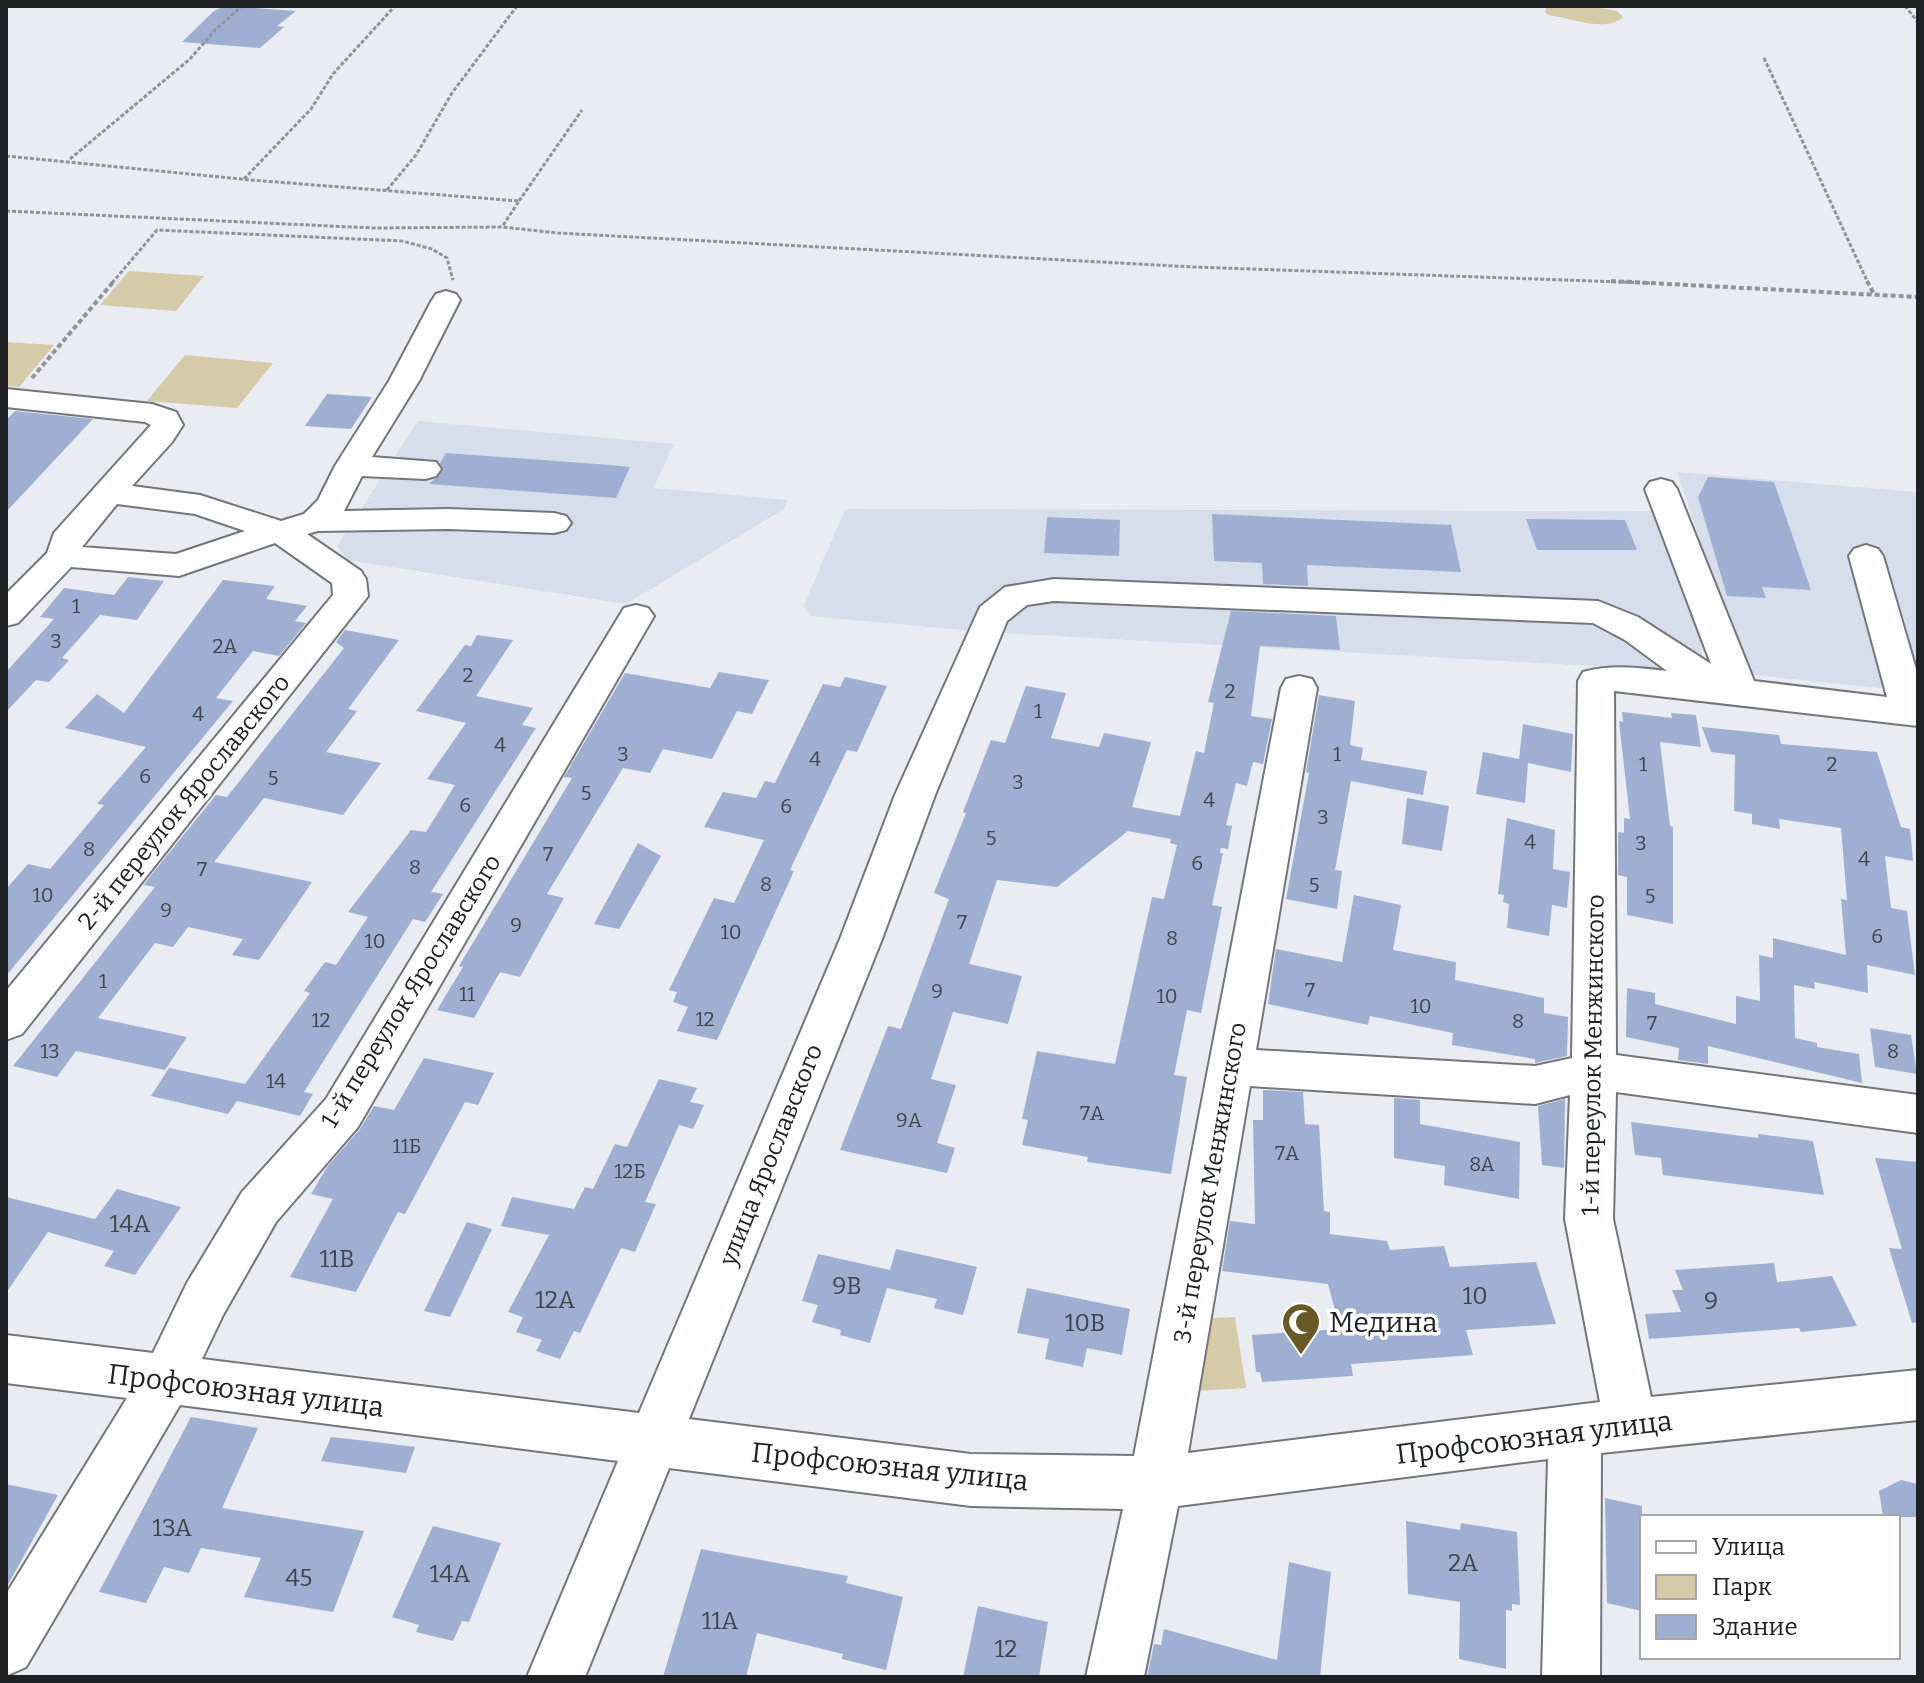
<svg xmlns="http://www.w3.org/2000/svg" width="1924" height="1683" font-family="Bitter,serif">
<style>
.built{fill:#d7deeb}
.green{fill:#d6cba8}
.building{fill:#9fafd1}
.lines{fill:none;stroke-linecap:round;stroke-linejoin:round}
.minor-casing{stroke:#73767b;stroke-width:4}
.path-far1{stroke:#919398;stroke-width:3;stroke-dasharray:4 2;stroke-linecap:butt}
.path{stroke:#919398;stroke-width:4;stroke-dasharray:5 3;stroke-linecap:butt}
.minor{fill:#fff;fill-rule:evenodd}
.labels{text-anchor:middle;stroke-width:7;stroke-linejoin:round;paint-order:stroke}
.number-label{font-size:20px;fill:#40444f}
.street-label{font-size:24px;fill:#202124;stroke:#fff}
.near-number-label{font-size:24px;fill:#40444f}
.near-poi-label{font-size:28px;fill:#202124;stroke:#fff;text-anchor:start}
.near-street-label{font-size:28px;fill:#202124;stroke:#fff}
</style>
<rect width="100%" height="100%" fill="#e9ecf3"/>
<path class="built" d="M 418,421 L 674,444 L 653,488 L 788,500 L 784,509 L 626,604 L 347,560 L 337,546 Z
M 1677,472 L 1918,492 L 1918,692 L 1745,674 Z
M 845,509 L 1651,511 L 1701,642 L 1703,667 L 1683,671 L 984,632 L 810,616 L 804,605 Z"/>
<path class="green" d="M 1543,6 C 1568,6 1592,6 1617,11 L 1623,17 C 1606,33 1572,18 1552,16 L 1545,13 L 1546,8 Z
M 129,271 L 204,276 L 176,311 L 100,305 Z
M 6,342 L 54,345 L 19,387 L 6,386 Z
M 185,355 L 273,363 L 237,408 L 147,401 Z
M 1235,1317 L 1246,1388 L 1180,1392 L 1189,1319 Z"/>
<path class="building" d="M 224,6 L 228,6 L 296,11 L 277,26 L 284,27 L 260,48 L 182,42 L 214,11 Z
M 327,394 L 372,397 L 351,429 L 305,426 Z
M 15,411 L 93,419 L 6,512 L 6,420 Z
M 446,453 L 610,465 L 630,467 L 616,498 L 429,484 L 443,471 L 440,463 Z
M 1708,477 L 1774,482 L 1811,590 L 1762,587 L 1766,598 L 1727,596 L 1698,497 Z
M 1212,514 L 1451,525 L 1461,572 L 1307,565 L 1308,586 L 1263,584 L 1262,563 L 1214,561 Z
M 1047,517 L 1120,520 L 1119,556 L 1044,553 Z
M 1526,519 L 1625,520 L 1637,550 L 1537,550 Z
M 128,577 L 164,581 L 137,620 L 100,615 L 62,658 L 69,660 L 49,682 L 36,680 L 6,712 L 6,672 L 54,619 L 40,617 L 64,588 L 114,595 Z
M 223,580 L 275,586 L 266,599 L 307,606 L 295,621 L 306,623 L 279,656 L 253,651 L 216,698 L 233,701 L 6,976 L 6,889 L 28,864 L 50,869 L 104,805 L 97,804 L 146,747 L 65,728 L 97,694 L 124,713 Z
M 1231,611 L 1336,616 L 1340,650 L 1260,646 L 1251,716 L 1272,719 L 1263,764 L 1253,762 L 1247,786 L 1236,783 L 1226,825 L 1232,826 L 1228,849 L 1221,848 L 1220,853 L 1223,853 L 1212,905 L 1222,907 L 1201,1013 L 1187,1010 L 1174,1075 L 1187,1077 L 1171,1174 L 1087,1162 L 1088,1157 L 1022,1145 L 1028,1120 L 1022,1119 L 1037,1051 L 1115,1064 L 1152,897 L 1164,899 L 1177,845 L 1170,843 L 1171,839 L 1128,831 L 1057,887 L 997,880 L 969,964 L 1022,976 L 1008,1024 L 953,1012 L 931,1079 L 956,1085 L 937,1143 L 955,1148 L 947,1173 L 840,1150 L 888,1026 L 901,1029 L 949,899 L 934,893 L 966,813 L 963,812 L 991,740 L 1005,743 L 1026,686 L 1066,693 L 1051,738 L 1099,747 L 1104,733 L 1151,742 L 1132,807 L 1180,816 L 1196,751 L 1204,753 L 1214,703 L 1208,702 Z
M 345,630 L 399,640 L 348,709 L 357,711 L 326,752 L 381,763 L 343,815 L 264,798 L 214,862 L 312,882 L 259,960 L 232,955 L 243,939 L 188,927 L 173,947 L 155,943 L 98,1018 L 187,1037 L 165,1070 L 76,1051 L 57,1077 L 13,1066 L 155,887 L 144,885 L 152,874 L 216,795 L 227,797 L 344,648 L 336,642 Z
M 477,635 L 513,640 L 476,696 L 533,708 L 522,725 L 536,728 L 431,892 L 443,894 L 425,922 L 413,919 L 304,1092 L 313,1094 L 300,1116 L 237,1101 L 228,1114 L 151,1096 L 169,1068 L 245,1084 L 310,993 L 304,991 L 325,962 L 336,965 L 368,917 L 348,912 L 411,830 L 426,832 L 455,785 L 427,779 L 466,723 L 416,711 L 465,645 L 471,646 Z
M 719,672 L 769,680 L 752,714 L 737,711 L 712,759 L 663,749 L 650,773 L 623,768 L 547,894 L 564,898 L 520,977 L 500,972 L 474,1018 L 437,1010 L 463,967 L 459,966 L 572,778 L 564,777 L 625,673 L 710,688 Z
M 845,677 L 887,686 L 857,752 L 847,750 L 834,777 L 790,870 L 794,871 L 717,1040 L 677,1031 L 688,1007 L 673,1002 L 677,992 L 669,990 L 714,898 L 734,903 L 764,840 L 704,827 L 723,792 L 756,798 L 765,781 L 775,783 L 823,684 L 840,687 Z
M 1319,695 L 1355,701 L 1350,745 L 1363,748 L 1361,760 L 1427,771 L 1423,795 L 1351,781 L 1335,870 L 1342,871 L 1337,909 L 1286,899 L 1309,773 L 1306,772 Z
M 1622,712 L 1672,718 L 1671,713 L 1696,715 L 1701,747 L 1660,742 L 1670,826 L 1673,827 L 1673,924 L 1627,915 L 1627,877 L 1618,875 L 1618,832 L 1624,833 L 1624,818 L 1630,819 L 1619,721 L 1623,722 Z
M 1523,724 L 1573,734 L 1571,772 L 1528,763 L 1525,803 L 1476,794 L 1483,752 L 1519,759 Z
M 1702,727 L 1779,735 L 1781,744 L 1877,752 L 1901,827 L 1910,829 L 1913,861 L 1885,856 L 1891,908 L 1907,911 L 1915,975 L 1867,965 L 1868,993 L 1814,982 L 1815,989 L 1794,985 L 1795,1038 L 1817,1043 L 1817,1047 L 1859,1054 L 1862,1083 L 1708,1046 L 1708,1064 L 1678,1060 L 1679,1048 L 1626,1037 L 1627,988 L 1655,993 L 1655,1004 L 1736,1024 L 1736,996 L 1760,1001 L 1759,955 L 1773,958 L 1773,938 L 1846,955 L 1841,899 L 1847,900 L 1841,828 L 1779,819 L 1780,829 L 1752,824 L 1752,814 L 1734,811 L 1735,755 L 1711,752 Z
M 1407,798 L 1449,806 L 1442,851 L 1402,844 Z
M 1507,818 L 1555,830 L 1553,869 L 1570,872 L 1567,908 L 1552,905 L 1549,936 L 1507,928 L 1509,904 L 1503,902 L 1504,895 L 1498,894 Z
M 638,843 L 661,856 L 619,929 L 594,924 Z
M 1354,895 L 1401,905 L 1393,950 L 1456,962 L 1455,980 L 1544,998 L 1544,1013 L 1568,1017 L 1567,1056 L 1535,1063 L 1535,1059 L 1452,1045 L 1453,1033 L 1370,1016 L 1368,1025 L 1268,1004 L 1276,949 L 1342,962 Z
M 1870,1028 L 1911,1035 L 1917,1074 L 1875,1067 Z
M 424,1058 L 494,1073 L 478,1105 L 465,1102 L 405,1214 L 398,1212 L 356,1292 L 290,1277 L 333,1199 L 311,1194 L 327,1167 L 360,1129 L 374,1106 L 394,1110 Z
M 659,1079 L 697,1088 L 690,1102 L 704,1105 L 693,1129 L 679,1125 L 645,1202 L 656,1204 L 635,1252 L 621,1248 L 580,1333 L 574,1331 L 560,1359 L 536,1351 L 542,1340 L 516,1332 L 523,1317 L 508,1312 L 549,1235 L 501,1226 L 512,1197 L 574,1209 L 585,1187 L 593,1189 L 615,1144 L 627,1147 Z
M 1263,1090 L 1303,1092 L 1305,1124 L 1319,1125 L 1324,1211 L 1330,1212 L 1330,1234 L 1387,1241 L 1390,1250 L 1444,1246 L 1450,1267 L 1536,1262 L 1556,1324 L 1466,1330 L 1473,1355 L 1351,1364 L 1353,1376 L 1262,1382 L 1260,1372 L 1256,1372 L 1252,1335 L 1340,1329 L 1328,1284 L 1222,1271 L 1230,1221 L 1255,1224 L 1253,1120 L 1263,1120 Z
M 1394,1098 L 1420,1100 L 1420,1124 L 1520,1142 L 1519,1199 L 1444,1185 L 1445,1166 L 1394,1158 Z
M 1565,1099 L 1564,1168 L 1542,1165 L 1538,1106 Z
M 1631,1122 L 1758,1138 L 1758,1134 L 1813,1141 L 1824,1195 L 1663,1175 L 1661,1158 L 1635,1155 Z
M 1875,1158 L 1918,1162 L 1918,1322 L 1912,1323 L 1889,1248 L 1902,1249 Z
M 117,1189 L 181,1207 L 135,1275 L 104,1266 L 114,1251 L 48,1232 L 6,1293 L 6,1197 L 95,1219 Z
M 467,1222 L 492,1229 L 450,1317 L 424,1311 Z
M 896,1249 L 977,1267 L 963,1315 L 934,1308 L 937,1299 L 887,1288 L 870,1343 L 840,1335 L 841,1330 L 812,1322 L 818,1305 L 802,1301 L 818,1254 L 890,1270 Z
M 1774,1263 L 1777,1282 L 1832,1276 L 1857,1326 L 1801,1332 L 1799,1328 L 1649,1339 L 1645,1314 L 1681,1312 L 1672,1290 L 1683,1290 L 1675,1270 Z
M 1027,1288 L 1130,1309 L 1122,1355 L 1087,1348 L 1083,1367 L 1045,1359 L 1049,1339 L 1017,1333 Z
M 191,1417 L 258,1428 L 222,1508 L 364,1531 L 333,1612 L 244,1597 L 261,1558 L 201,1548 L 189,1573 L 164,1567 L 146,1603 L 99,1592 Z
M 331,1437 L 367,1441 L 415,1447 L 406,1473 L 321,1461 Z
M 1901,1480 L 1918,1484 L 1918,1517 L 1883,1517 L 1879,1491 Z
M 6,1484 L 58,1495 L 6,1588 Z
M 1605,1498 L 1642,1506 L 1642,1611 L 1607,1603 Z
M 1406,1521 L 1460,1530 L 1461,1523 L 1517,1532 L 1520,1605 L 1512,1604 L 1512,1611 L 1506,1610 L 1506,1669 L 1459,1659 L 1460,1602 L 1408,1594 Z
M 433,1526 L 501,1543 L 469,1622 L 462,1621 L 453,1641 L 416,1632 L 419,1625 L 392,1617 Z
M 701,1549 L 848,1576 L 846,1583 L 903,1597 L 886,1670 L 842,1659 L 843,1654 L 757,1633 L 746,1677 L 663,1677 Z
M 1289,1562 L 1331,1572 L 1320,1677 L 1147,1677 L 1154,1644 L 1161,1645 L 1164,1629 L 1277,1660 Z
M 978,1606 L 1048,1622 L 1039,1677 L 963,1677 Z"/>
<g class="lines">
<defs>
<path id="minor" d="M 446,291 L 456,294 L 460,300 L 419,381 L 372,457 L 436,462 L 441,469 L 436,476 L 425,479 L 362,476 L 344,511 L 448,509 L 554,513 L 566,516 L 571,523 L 566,530 L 554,533 L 448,529 L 318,531 L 307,534 L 361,571 L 366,579 L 368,596 L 22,1034 L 6,1040 L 6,991 L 333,595 L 332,583 L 275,543 L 179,576 L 71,567 L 18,623 L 6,626 L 6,594 L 47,553 L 54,533 L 151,425 L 145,422 L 6,407 L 6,389 L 152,404 L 176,412 L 183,425 L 172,442 L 132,486 L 200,495 L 281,521 L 304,514 L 318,500 L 335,466 L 389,381 L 432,300 L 436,294 ZM 117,504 L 195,514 L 245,531 L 176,554 L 82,547 Z
M 1661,479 L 1672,482 L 1677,489 L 1754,681 L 1887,697 L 1849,556 L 1854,549 L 1866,545 L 1878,549 L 1883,556 L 1918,676 L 1918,726 L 1614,691 L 1616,1055 L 1918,1095 L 1918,1133 L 1616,1092 L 1613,1219 L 1651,1397 L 1918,1370 L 1918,1420 L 1601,1453 L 1600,1677 L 1542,1677 L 1548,1459 L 1178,1506 L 1144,1677 L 1086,1677 L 1123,1509 L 971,1506 L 669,1468 L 585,1677 L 527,1677 L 618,1461 L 180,1405 L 26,1667 L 6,1676 L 6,1594 L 127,1398 L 6,1383 L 6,1335 L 153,1353 L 187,1283 L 242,1192 L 326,1099 L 624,608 L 636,605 L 648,608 L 654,616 L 358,1127 L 276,1222 L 223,1315 L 202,1359 L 639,1413 L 840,939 L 895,795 L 980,607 L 1005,587 L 1054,579 L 1598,601 L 1638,617 L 1711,664 L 1645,489 L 1650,482 ZM 1054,601 L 1593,623 L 1625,640 L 1667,671 C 1638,668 1612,664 1583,672 L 1578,681 L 1572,1058 L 1535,1066 L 1256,1050 L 1317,688 L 1312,679 L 1299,676 L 1286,679 L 1281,688 L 1134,1456 L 971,1454 L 689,1419 L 882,939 L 935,795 L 1007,621 L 1027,605 ZM 1250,1086 L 1535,1104 L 1570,1095 L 1565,1219 L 1600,1402 L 1188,1453 Z"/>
</defs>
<use href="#minor" class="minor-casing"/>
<path class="path-far1" d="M 1905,6 L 1918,22
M 1764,58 L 1868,283
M 6,156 L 251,180 L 519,201 L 502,227
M 70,159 L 190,59 L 215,30 L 242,6
M 244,179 L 311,109 L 333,74 L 395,6
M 387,190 L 416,155 L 452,93 L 517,6
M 519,201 L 582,110
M 6,211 L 374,228 L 502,227 L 558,233 L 1194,267 L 1650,283
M 112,283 L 157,230 L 402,241 L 432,249 L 447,258 L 453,280"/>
<path class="path" d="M 1611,281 L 1918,297
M 1867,281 L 1874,294
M 32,378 L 114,281"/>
<use href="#minor" class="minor"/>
</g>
<defs>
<symbol id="mosque-pin" viewBox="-11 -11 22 30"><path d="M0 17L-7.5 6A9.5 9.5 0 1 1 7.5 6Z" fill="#685926" stroke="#fff"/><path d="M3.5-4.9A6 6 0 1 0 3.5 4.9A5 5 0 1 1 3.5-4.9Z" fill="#fff"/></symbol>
</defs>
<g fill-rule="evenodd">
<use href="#mosque-pin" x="1279" y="1300" width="44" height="60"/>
</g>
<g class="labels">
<g class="number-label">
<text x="76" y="613">1</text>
<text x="56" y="648">3</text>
<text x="225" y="653">2А</text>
<text x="468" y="682">2</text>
<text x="1230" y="698">2</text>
<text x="1038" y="718">1</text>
<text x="198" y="721">4</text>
<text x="500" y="752">4</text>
<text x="623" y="761">3</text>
<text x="1337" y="761">1</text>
<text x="815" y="766">4</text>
<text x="1643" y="771">1</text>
<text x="1832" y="771">2</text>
<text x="145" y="783">6</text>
<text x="273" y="785">5</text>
<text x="1018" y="789">3</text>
<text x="586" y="800">5</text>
<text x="1209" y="807">4</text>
<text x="465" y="812">6</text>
<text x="786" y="813">6</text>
<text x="1323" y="824">3</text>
<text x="991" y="845">5</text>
<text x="1530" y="849">4</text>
<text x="1641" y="850">3</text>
<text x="89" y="856">8</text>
<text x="548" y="861">7</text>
<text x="1864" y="866">4</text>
<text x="1197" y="870">6</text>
<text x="415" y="874">8</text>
<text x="202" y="876">7</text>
<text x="766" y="891">8</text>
<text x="1314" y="892">5</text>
<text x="43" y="902">10</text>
<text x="1650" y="903">5</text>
<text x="166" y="917">9</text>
<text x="962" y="929">7</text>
<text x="516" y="932">9</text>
<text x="731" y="939">10</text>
<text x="1877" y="943">6</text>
<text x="1172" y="945">8</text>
<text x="375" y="948">10</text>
<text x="103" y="988">1</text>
<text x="1310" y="997">7</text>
<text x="937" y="998">9</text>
<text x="467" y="1001">11</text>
<text x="1167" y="1003">10</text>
<text x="1421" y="1013">10</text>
<text x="705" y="1026">12</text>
<text x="321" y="1027">12</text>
<text x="1518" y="1028">8</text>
<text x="1652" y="1030">7</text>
<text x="50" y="1058">13</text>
<text x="1893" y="1058">8</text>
<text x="276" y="1088">14</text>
<text x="1092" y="1120">7А</text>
<text x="909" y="1127">9А</text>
<text x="407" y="1153">11Б</text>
<text x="1287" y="1160">7А</text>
<text x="1482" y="1171">8А</text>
<text x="630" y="1178">12Б</text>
</g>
<g class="street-label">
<text transform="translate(184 802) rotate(-51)" y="8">2-й переулок Ярославского</text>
<text transform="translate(411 991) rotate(-58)" y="8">1-й переулок Ярославского</text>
<text transform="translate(1593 1055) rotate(-89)" y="8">1-й переулок Менжинского</text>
<text transform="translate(771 1155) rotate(-68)" y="8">улица Ярославского</text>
<text transform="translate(1210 1183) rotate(-80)" y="8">3-й переулок Менжинского</text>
</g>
<g class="near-number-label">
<text x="130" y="1232">14А</text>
<text x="337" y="1267">11В</text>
<text x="847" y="1294">9В</text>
<text x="1475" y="1304">10</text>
<text x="555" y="1308">12А</text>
<text x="1711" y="1309">9</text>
<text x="1085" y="1331">10В</text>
<text x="172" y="1536">13А</text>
<text x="1463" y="1571">2А</text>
<text x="450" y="1582">14А</text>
<text x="299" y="1586">45</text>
<text x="720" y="1629">11А</text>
<text x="1006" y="1657">12</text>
</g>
<g class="near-poi-label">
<text x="1329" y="1332">Медина</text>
</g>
<g class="near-street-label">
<text transform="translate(246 1390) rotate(7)" y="10">Профсоюзная улица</text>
<text transform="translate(1534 1437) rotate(-7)" y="10">Профсоюзная улица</text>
<text transform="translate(890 1466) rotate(6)" y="10">Профсоюзная улица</text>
</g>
</g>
<rect width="1924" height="1683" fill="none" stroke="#202124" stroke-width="16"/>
<rect x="1640" y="1515" width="260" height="144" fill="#ffffff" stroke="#a6a6a7" stroke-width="2"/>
<rect x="1656" y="1541" width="40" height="12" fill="#ffffff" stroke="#a6a6a7" stroke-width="2"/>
<text x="1712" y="1555" font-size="24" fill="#202124">Улица</text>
<rect x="1656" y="1575" width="40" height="24" fill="#d6cba8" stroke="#a6a6a7" stroke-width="2"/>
<text x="1712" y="1595" font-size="24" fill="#202124">Парк</text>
<rect x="1656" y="1615" width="40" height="24" fill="#9fafd1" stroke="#a6a6a7" stroke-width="2"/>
<text x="1712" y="1635" font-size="24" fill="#202124">Здание</text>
</svg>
